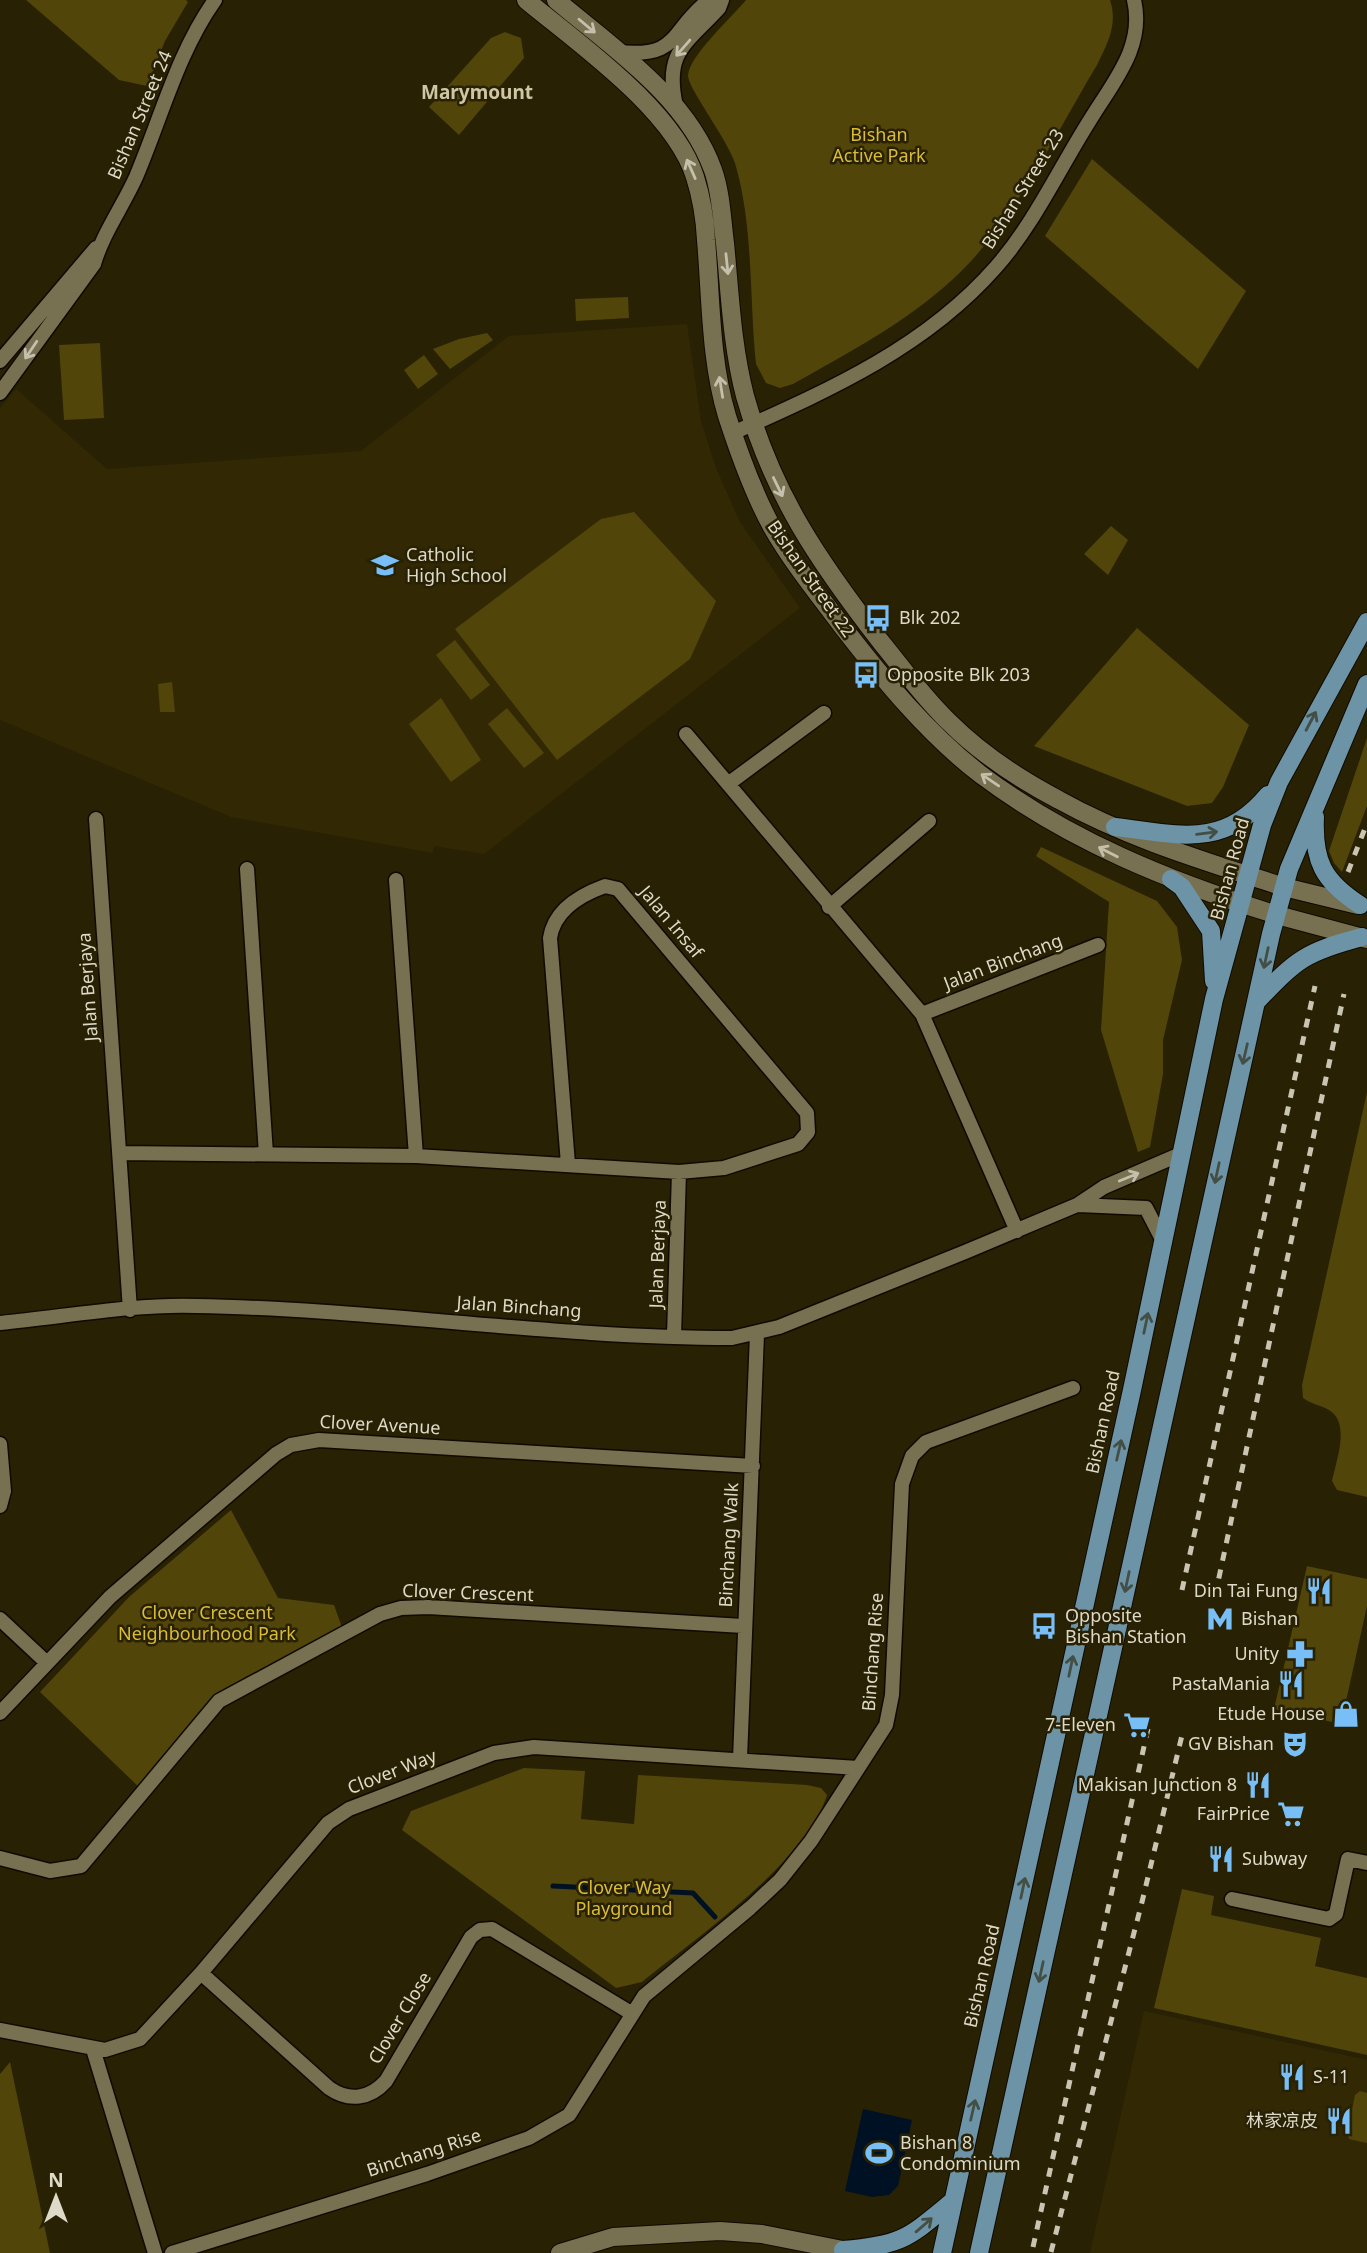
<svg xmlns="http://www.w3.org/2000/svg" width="1367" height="2253" font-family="'Noto Sans','Noto Sans SC',sans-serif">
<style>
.built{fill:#322904}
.green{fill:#51450a}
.water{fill:#001123}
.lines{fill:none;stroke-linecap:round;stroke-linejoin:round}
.stream{stroke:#001123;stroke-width:5}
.minor-casing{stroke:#100a00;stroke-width:17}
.tertiary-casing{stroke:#100a00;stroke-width:20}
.secondary-casing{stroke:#100a00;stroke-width:20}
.primary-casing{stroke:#100a00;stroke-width:20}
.minor{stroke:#777051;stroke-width:14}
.tertiary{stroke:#777051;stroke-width:18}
.secondary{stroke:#777051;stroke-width:18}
.primary{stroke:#6c93a6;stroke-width:18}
.rail{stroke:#c9c5b2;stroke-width:5;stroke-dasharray:9 9;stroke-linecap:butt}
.oneway{stroke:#c4c0ab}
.oneway2{stroke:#434f44}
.labels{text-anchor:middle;stroke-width:5;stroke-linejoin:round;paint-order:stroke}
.street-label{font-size:18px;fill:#dedac9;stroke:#282103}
.park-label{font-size:18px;fill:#dbbd35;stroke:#282103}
.poi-label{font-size:18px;fill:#dedac9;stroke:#282103;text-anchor:end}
.neighbourhood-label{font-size:19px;font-weight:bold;fill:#cec6a4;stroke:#282103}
</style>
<rect width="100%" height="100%" fill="#282103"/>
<path class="built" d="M 687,324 L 701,421 L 716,468 L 740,522 L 800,608 L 484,854 L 434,846 L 433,853 L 231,817 L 0,720 L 0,408 L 16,389 L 107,469 L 361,451 L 509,336 Z
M 1144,2011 L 1367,2060 L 1367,2253 L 1090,2253 Z"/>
<path class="green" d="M 26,0 L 186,0 L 188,2 L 165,41 L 147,86 L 119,80 Z
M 746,0 L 1110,0 C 1118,24 1108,43 1097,65 C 1056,133 1011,227 952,280 C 905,323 848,353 793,384 L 780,388 L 766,383 L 756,364 C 749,298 754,228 735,163 C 728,140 687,87 688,75 C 690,55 732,17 746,0 Z
M 505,32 L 521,38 L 524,58 L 459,135 L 429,107 L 491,38 Z
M 1092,159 L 1246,291 L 1198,369 L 1045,236 Z
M 628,297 L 629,318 L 576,321 L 575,299 Z
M 487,333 L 493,340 L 450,369 L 433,349 L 459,339 Z
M 100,343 L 104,418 L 64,420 L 59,345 Z
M 424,355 L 438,374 L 418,389 L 404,370 Z
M 634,512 L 716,601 L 690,659 L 557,760 L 455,629 L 601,519 Z
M 1111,526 L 1128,540 L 1108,575 L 1084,554 Z
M 1137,628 L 1249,725 L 1223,787 L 1212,803 L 1187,806 L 1034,746 Z
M 455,640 L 490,685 L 471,700 L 436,655 Z
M 172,682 L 175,712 L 160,712 L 158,684 Z
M 441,698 L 481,760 L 451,782 L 409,724 Z
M 507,708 L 544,753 L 524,768 L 488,724 Z
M 1367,738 L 1367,806 L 1342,872 L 1334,863 L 1329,851 Z
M 1041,847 L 1157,901 L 1177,927 L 1182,960 L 1163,1040 L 1163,1074 L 1150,1147 L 1138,1152 L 1101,1030 L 1109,902 L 1036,856 Z
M 1367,1092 L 1367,1497 L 1337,1490 L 1332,1481 C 1336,1461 1351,1423 1329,1410 C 1320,1405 1311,1404 1303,1398 L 1302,1385 Z
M 231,1510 L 278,1598 L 334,1605 L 343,1630 L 220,1697 L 142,1790 L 40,1692 L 129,1597 Z
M 1307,1566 L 1367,1579 L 1367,1606 L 1341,1724 L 1274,1709 Z
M 524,1768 L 585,1771 L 581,1819 L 634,1824 L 638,1775 L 807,1785 L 821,1788 L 827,1795 C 807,1861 696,1938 642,1982 L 616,1988 L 402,1830 L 411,1811 Z
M 1182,1889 L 1214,1896 L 1211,1915 L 1321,1938 L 1315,1966 L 1367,1978 L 1367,2055 L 1154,2008 Z
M 10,2062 L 50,2253 L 0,2253 L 0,2074 Z
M 1360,2091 L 1367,2093 L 1367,2143 L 1349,2139 L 1347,2133 L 1355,2095 Z"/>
<path class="water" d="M 863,2109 L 912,2120 L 898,2186 L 889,2195 L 872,2197 L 845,2191 Z"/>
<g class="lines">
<path class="stream" d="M 553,1886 L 693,1893 L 715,1917"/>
<defs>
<path id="minor" d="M 618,52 C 681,58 668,32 709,0
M 676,106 C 664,52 685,45 719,8 L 722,0
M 0,361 L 96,248
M 0,393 L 94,264 C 103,233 123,206 136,177 C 161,118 178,52 215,0
M 733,433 C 829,390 925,348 996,267 C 1034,224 1059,169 1090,120 C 1113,82 1145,47 1134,0
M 686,734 L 922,1014 L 1017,1231
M 728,784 L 824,713
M 96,819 L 130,1310
M 247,869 L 266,1154
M 396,880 L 416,1156
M 829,907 L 929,821
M 922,1014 L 1098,945
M 119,1153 L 416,1156 L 679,1172 L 724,1168 L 798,1144 L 808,1132 L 807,1113 L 618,889 L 605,886 C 580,895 554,911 550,938 L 568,1164
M 1078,1205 L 1146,1208 L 1164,1243
M 0,1323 C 64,1317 131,1304 196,1306 C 375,1309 553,1338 732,1338 L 779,1327 L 965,1252 L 1077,1205 L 1104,1187 L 1183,1153
M 674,1336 L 679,1172
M 0,1444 L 4,1491 L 0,1506
M 0,1619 L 46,1662
M 0,1713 L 110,1597 L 276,1454 L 291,1445 L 319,1440 L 753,1466
M 740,1759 L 757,1334
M 0,1858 L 50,1871 L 81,1866 L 219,1701 L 380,1614 L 401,1608 L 428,1607 L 743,1626
M 1232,1899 L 1329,1919 L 1336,1914 L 1348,1859 L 1367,1863
M 201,1973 L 329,2088 C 349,2102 370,2099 386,2081 L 471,1937 L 480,1930 L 492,1929 L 631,2013
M 0,2030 L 105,2050 L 140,2039 L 201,1973 L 328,1823 L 349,1809 L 494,1753 L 534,1747 L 858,1768
M 93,2049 L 155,2253
M 172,2253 L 427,2174 L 529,2138 L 569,2115 L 644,1996 L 750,1908 L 780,1880 L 811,1841 L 886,1725 L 892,1695 L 902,1484 L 912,1456 L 926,1442 L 1073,1388"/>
<path id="tertiary" d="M 1284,887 L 1358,905
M 1277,915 L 1367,939
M 560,2253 L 613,2237 L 720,2231 L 762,2234 L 858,2253"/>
<path id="secondary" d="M 526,0 C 579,44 674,110 695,177 C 701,196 705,220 706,240 C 711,297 710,360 727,416 C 739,453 753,493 772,527 C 792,562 818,594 842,626 C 883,679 927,733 980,774 C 1069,841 1171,882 1277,915
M 556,0 C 613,48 687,97 713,170 C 721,192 722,220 725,243 C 730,294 732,346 745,396 C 773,495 819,562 881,642 C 903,669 924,698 949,722 C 980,753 1021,780 1059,800 C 1129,839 1208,862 1284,887"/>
<path id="primary" d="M 1315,817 C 1313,861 1323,881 1360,905
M 1115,827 C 1177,834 1223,850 1268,795
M 1171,879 L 1182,887 L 1211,931 L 1214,981
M 1257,1001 C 1297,959 1305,952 1362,937
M 843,2250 C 903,2245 908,2238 953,2201
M 942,2253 L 1132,1390 L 1214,999 L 1262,825 L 1279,782 L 1367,622
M 979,2253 L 1271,934 L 1289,869 L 1367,684"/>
</defs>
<use href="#minor" class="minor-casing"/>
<use href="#tertiary" class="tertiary-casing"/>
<use href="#secondary" class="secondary-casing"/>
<use href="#primary" class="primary-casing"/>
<use href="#minor" class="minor"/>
<use href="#tertiary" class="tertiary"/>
<use href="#secondary" class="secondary"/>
<use href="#primary" class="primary"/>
<path class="rail" d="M 1348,872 L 1367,823
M 1182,1590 L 1315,986
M 1215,1596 L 1344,994
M 1033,2247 L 1149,1724
M 1051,2252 L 1142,1902 L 1183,1731"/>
</g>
<defs><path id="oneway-shaft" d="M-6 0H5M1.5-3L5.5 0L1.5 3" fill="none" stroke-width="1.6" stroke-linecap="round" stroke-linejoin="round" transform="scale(1.75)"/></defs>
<g class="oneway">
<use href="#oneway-shaft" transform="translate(587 26) rotate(40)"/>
<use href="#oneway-shaft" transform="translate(683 48) rotate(131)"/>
<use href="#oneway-shaft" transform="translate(691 169) rotate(-114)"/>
<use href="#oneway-shaft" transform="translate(727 264) rotate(84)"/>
<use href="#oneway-shaft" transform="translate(31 350) rotate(124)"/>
<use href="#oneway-shaft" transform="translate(721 387) rotate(-99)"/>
<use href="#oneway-shaft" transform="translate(778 487) rotate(64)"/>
<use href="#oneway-shaft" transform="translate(990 780) rotate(-146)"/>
<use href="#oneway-shaft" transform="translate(1108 852) rotate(-153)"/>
<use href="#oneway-shaft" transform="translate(1129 1177) rotate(-22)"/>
</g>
<g class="oneway2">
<use href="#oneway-shaft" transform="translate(1311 721) rotate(-62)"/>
<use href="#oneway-shaft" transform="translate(1207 833) rotate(-8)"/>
<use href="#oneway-shaft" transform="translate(1266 958) rotate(102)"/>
<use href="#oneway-shaft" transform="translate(1245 1054) rotate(103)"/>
<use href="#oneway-shaft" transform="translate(1217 1173) rotate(102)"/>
<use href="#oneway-shaft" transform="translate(1146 1323) rotate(-78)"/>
<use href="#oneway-shaft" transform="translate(1119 1450) rotate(-77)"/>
<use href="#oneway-shaft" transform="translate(1127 1582) rotate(102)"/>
<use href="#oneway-shaft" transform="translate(1071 1666) rotate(-78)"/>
<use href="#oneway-shaft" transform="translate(1023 1888) rotate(-78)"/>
<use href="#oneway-shaft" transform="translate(1041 1972) rotate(102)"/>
<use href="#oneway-shaft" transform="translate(973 2110) rotate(-77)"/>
<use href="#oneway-shaft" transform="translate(924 2225) rotate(-41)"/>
</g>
<defs>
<symbol id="school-bare" viewBox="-9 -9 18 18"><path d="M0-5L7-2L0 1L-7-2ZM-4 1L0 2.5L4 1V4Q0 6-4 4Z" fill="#78bff7" stroke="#282103" stroke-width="2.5" paint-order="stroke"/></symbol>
<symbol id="bus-bare" viewBox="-9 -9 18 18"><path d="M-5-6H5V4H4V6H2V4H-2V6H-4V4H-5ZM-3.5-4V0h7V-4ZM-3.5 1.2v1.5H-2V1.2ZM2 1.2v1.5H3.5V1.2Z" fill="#78bff7" stroke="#282103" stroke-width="2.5" paint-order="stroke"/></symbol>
<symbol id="restaurant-bare" viewBox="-9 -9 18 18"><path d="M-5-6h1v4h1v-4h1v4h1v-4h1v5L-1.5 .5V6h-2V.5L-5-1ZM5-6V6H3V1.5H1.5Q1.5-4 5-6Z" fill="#78bff7" stroke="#282103" stroke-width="2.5" paint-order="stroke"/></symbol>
<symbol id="metro-bare" viewBox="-9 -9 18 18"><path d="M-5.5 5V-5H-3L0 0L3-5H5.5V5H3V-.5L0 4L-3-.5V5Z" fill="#78bff7" stroke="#282103" stroke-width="2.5" paint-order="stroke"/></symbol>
<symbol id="pharmacy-bare" viewBox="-9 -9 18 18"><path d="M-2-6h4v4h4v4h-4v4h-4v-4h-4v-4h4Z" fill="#78bff7" stroke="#282103" stroke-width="2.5" paint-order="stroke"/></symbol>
<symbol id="shop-bare" viewBox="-9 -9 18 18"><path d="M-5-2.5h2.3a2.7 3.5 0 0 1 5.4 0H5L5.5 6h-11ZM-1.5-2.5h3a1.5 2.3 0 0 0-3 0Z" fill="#78bff7" stroke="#282103" stroke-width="2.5" paint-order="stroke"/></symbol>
<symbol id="supermarket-bare" viewBox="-9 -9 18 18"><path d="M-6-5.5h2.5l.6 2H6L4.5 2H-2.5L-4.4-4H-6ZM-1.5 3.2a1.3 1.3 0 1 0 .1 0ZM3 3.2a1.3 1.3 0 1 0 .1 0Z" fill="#78bff7" stroke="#282103" stroke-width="2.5" paint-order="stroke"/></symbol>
<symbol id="theatre-bare" viewBox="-9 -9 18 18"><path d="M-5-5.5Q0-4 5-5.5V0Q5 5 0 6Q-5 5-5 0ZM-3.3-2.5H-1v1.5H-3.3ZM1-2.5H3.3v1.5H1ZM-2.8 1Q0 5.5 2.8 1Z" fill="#78bff7" stroke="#282103" stroke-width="2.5" paint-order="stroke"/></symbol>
<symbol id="stadium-bare" viewBox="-9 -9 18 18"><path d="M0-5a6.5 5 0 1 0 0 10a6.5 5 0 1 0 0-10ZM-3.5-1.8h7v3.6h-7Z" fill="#78bff7" stroke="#282103" stroke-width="2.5" paint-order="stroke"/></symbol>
</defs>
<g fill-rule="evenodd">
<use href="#school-bare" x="366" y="546" width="38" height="38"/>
<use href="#bus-bare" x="859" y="599" width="38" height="38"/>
<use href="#bus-bare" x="847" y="656" width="38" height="38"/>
<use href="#restaurant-bare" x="1300" y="1572" width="38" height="38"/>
<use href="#metro-bare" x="1201" y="1600" width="38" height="38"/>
<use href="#bus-bare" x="1025" y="1607" width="38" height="38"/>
<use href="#pharmacy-bare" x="1281" y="1635" width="38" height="38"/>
<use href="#restaurant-bare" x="1272" y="1665" width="38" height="38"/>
<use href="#shop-bare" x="1327" y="1695" width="38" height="38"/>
<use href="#supermarket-bare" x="1118" y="1706" width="38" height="38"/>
<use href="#theatre-bare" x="1276" y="1725" width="38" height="38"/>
<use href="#restaurant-bare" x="1239" y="1766" width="38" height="38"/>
<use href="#supermarket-bare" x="1272" y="1795" width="38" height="38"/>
<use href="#restaurant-bare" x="1202" y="1840" width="38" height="38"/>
<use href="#restaurant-bare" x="1273" y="2058" width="38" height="38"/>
<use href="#restaurant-bare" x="1320" y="2102" width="38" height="38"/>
<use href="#stadium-bare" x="860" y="2134" width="38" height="38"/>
</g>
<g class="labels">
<g class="street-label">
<text transform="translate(140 115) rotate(-67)" y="6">Bishan Street 24</text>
<text transform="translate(1023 189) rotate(-58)" y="6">Bishan Street 23</text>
<text transform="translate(811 579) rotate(55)" y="6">Bishan Street 22</text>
<text transform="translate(1230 869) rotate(-75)" y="6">Bishan Road</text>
<text transform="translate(671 922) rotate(50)" y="6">Jalan Insaf</text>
<text transform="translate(1003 962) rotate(-21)" y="6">Jalan Binchang</text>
<text transform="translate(88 987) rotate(-94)" y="6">Jalan Berjaya</text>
<text transform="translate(658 1254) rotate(-88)" y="6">Jalan Berjaya</text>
<text transform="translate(519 1307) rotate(4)" y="6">Jalan Binchang</text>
<text transform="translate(1103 1422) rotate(-78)" y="6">Bishan Road</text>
<text transform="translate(380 1425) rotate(3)" y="6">Clover Avenue</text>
<text transform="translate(729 1545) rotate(-87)" y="6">Binchang Walk</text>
<text transform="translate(468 1593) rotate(2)" y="6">Clover Crescent</text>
<text transform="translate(873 1652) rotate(-86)" y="6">Binchang Rise</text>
<text transform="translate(392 1772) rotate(-21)" y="6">Clover Way</text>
<text transform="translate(982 1976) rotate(-77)" y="6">Bishan Road</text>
<text transform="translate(400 2018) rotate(-59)" y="6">Clover Close</text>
<text transform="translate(424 2153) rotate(-18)" y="6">Binchang Rise</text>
</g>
<g class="park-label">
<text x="879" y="141">Bishan<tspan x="879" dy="21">Active Park</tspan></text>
<text x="207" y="1619">Clover Crescent<tspan x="207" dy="21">Neighbourhood Park</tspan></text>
<text x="624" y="1894">Clover Way<tspan x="624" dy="21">Playground</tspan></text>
</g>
<g class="poi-label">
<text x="406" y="561" text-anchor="start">Catholic<tspan x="406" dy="21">High School</tspan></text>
<text x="899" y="624" text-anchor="start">Blk 202</text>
<text x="887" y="681" text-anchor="start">Opposite Blk 203</text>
<text x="1298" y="1597">Din Tai Fung</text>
<text x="1065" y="1622" text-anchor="start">Opposite<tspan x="1065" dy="21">Bishan Station</tspan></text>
<text x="1241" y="1625" text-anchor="start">Bishan</text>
<text x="1279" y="1660">Unity</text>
<text x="1270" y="1690">PastaMania</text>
<text x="1325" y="1720">Etude House</text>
<text x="1116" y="1731">7-Eleven</text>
<text x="1274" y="1750">GV Bishan</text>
<text x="1237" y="1791">Makisan Junction 8</text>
<text x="1270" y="1820">FairPrice</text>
<text x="1242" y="1865" text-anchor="start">Subway</text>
<text x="1313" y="2083" text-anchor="start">S-11</text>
<text x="1318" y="2127">林家凉皮</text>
<text x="900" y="2149" text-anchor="start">Bishan 8<tspan x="900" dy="21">Condominium</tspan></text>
</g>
<g class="neighbourhood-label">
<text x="477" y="99">Marymount</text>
</g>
</g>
<g transform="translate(56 2197)" stroke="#282103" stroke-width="5" paint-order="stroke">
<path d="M0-5L12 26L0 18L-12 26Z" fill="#dedac9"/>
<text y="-10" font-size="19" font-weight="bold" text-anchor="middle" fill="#dedac9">N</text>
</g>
</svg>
